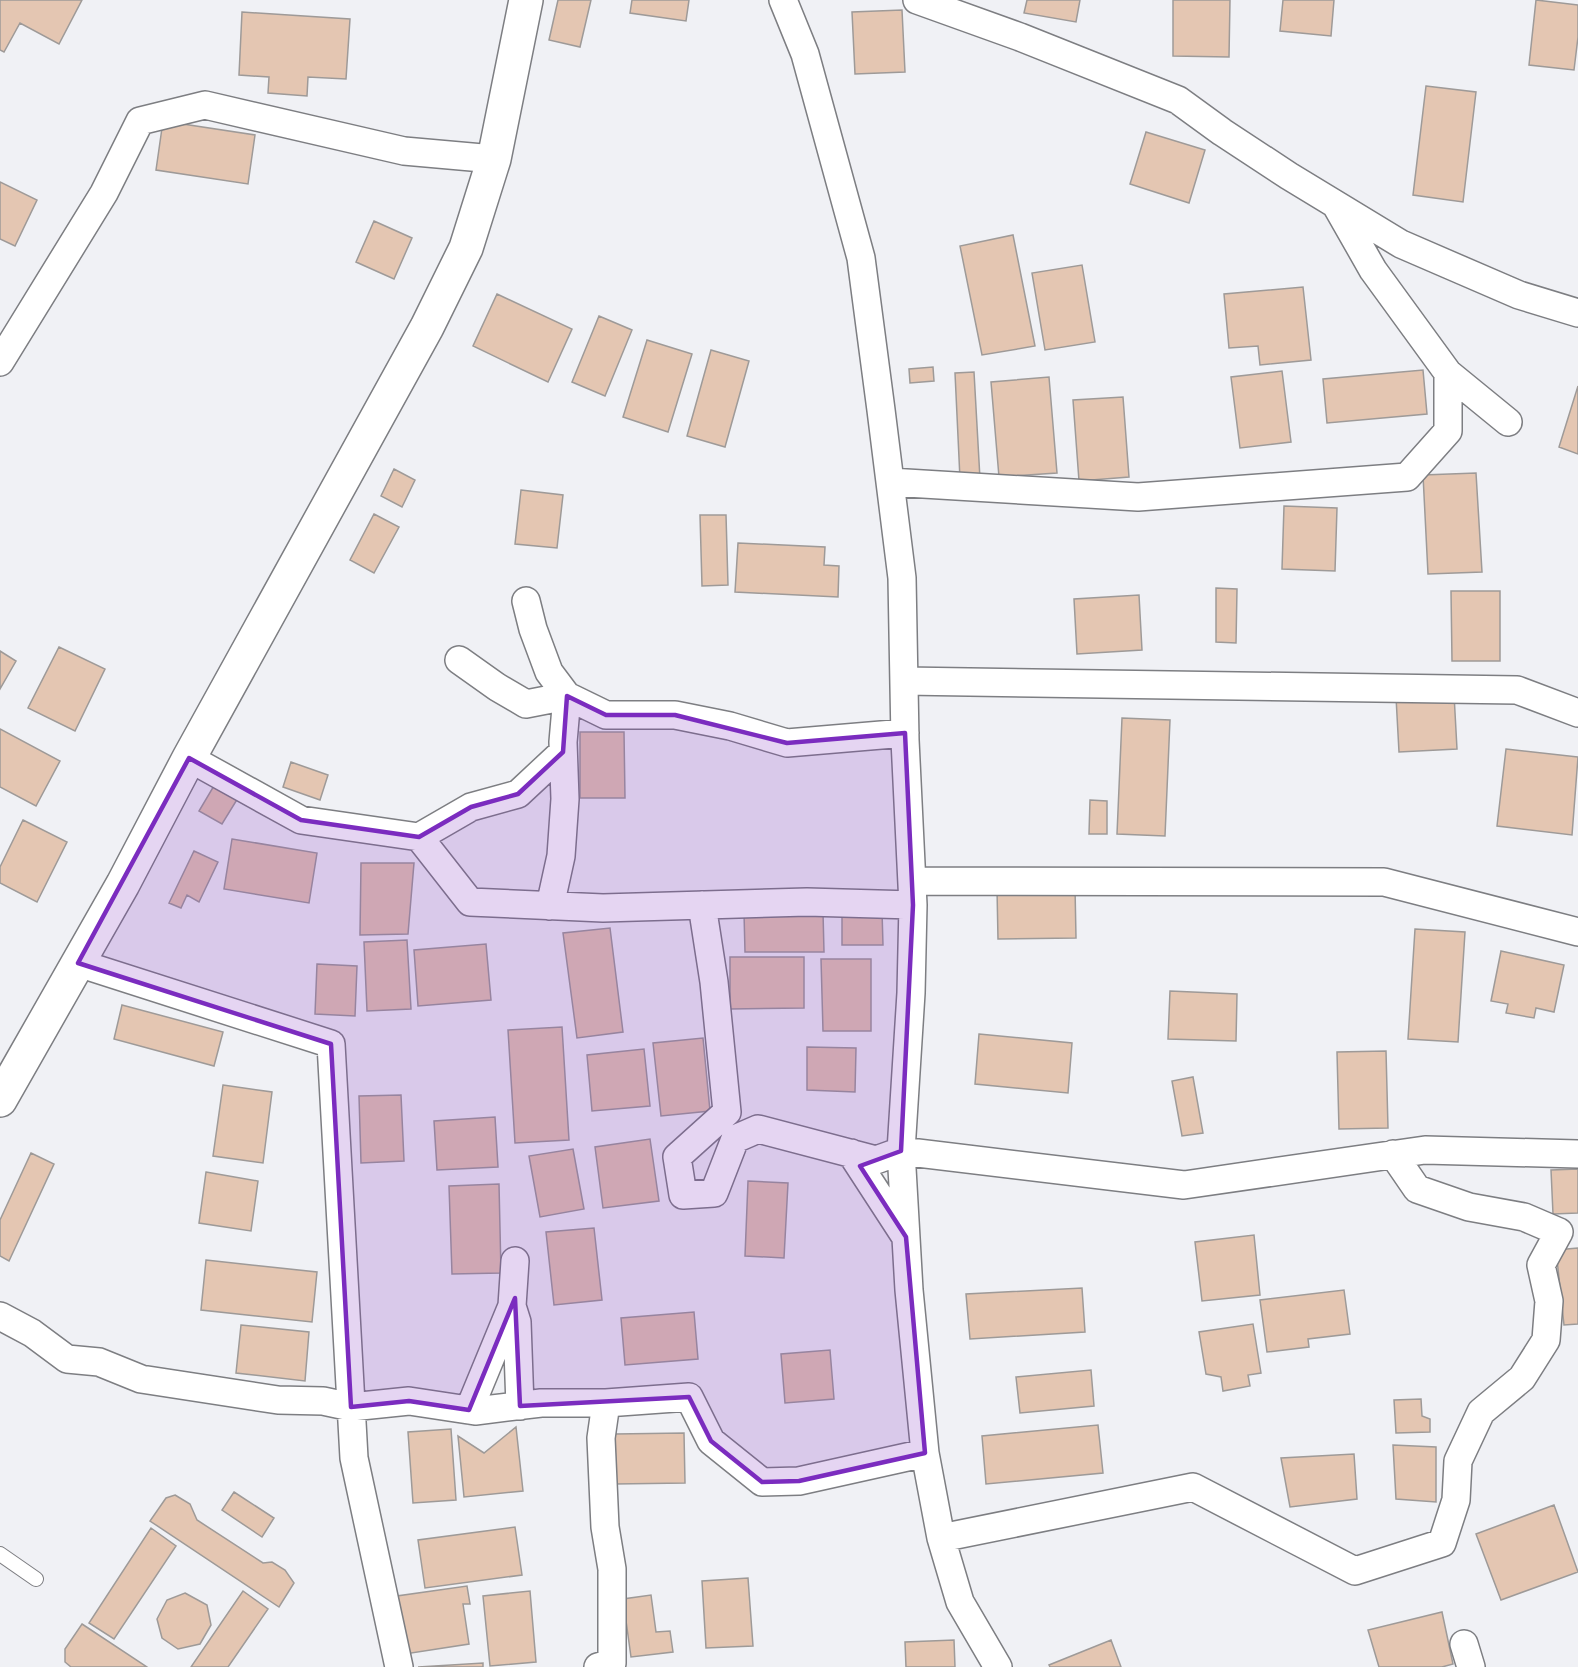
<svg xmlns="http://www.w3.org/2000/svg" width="1578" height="1667" font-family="'Asap Condensed',sans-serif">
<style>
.building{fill:#e4c6b2;stroke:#9e9a98;stroke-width:1.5}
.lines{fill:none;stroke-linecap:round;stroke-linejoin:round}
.service-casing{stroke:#7d7e82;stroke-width:16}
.minor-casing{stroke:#7d7e82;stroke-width:30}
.tertiary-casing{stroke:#7d7e82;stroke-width:36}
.service{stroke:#fff;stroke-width:14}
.minor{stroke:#fff;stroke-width:27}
.tertiary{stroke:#fff;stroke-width:33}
.marked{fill:#7b2cbf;fill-opacity:0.2;stroke:#7b2cbf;stroke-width:4.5;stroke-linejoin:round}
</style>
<rect width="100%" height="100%" fill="#f0f1f5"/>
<path class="building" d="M 0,0 L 82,0 L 59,44 L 20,23 L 4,52 L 0,50 Z
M 558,0 L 591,0 L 580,47 L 549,40 Z
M 632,0 L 689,0 L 686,21 L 630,13 Z
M 1027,0 L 1080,0 L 1076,22 L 1024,13 Z
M 1173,0 L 1230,0 L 1229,57 L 1173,56 Z
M 1283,0 L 1334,0 L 1331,36 L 1280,31 Z
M 1536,0 L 1578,5 L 1578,37 L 1574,70 L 1529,65 Z
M 902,10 L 905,72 L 855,74 L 852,12 Z
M 242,12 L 350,19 L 346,79 L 308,77 L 307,96 L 268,93 L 269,77 L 239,75 Z
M 1426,86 L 1476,92 L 1463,202 L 1413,195 Z
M 163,121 L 255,135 L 248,184 L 156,170 Z
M 1146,132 L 1205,150 L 1189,203 L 1130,184 Z
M 0,182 L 37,200 L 15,246 L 0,239 Z
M 374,221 L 412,238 L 394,279 L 356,262 Z
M 1013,235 L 1035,346 L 982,355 L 960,246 Z
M 1082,265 L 1095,342 L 1045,350 L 1032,273 Z
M 1303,287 L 1311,360 L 1260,365 L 1258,346 L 1229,348 L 1224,294 Z
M 497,294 L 572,329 L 548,382 L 473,346 Z
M 599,316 L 632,330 L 605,396 L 572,382 Z
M 647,340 L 692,354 L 668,432 L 623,417 Z
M 711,350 L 749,361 L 725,447 L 687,436 Z
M 933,367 L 934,381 L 910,383 L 909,369 Z
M 1423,370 L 1427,414 L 1327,423 L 1323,379 Z
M 1282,371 L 1291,442 L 1240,448 L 1231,377 Z
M 974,372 L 980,479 L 960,479 L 955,373 Z
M 1049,377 L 1057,473 L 999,477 L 991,382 Z
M 1578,386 L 1578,454 L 1559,447 Z
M 1123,397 L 1129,477 L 1079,481 L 1073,400 Z
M 394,469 L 415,480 L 402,507 L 381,496 Z
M 1476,473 L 1482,572 L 1428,574 L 1423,475 Z
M 521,490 L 563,495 L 557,548 L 515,544 Z
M 1284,506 L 1337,508 L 1335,571 L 1282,569 Z
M 374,514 L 399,527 L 374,573 L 350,560 Z
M 700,515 L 726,515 L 728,585 L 702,586 Z
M 738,543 L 825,547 L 824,565 L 839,566 L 838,597 L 735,592 Z
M 1216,588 L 1237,589 L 1236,643 L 1216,642 Z
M 1451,591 L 1500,591 L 1500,661 L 1452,661 Z
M 1139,595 L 1142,650 L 1077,654 L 1074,599 Z
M 59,647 L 105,669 L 75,731 L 28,708 Z
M 0,651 L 16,661 L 0,689 Z
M 1454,694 L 1457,749 L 1399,752 L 1396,697 Z
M 1122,718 L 1170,720 L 1165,836 L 1117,834 Z
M 0,729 L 60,761 L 36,806 L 0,787 Z
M 580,732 L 624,732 L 625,798 L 580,798 Z
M 1506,749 L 1578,757 L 1572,835 L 1497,826 Z
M 291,762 L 328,775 L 320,800 L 283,787 Z
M 215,784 L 238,798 L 222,824 L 199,811 Z
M 1090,800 L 1107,801 L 1107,834 L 1089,834 Z
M 23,820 L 67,842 L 37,902 L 0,883 L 0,867 Z
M 232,839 L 317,853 L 309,903 L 224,889 Z
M 194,851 L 218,862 L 199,902 L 187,895 L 181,908 L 169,903 Z
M 361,863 L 414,863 L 408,934 L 360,935 Z
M 1075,887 L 1076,938 L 998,939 L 997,889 Z
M 842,911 L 882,911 L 883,945 L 842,945 Z
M 823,912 L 824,952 L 745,952 L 744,913 Z
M 610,928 L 623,1032 L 577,1038 L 563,933 Z
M 1415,929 L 1465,932 L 1458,1042 L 1408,1039 Z
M 407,940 L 411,1009 L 367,1011 L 364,942 Z
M 486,944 L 491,1000 L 418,1006 L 414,950 Z
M 1501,951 L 1564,965 L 1554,1012 L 1536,1008 L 1534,1018 L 1506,1013 L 1508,1004 L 1491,1001 Z
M 730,957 L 804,957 L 804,1008 L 730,1009 Z
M 821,959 L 871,959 L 871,1031 L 823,1031 Z
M 317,964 L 357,966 L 355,1016 L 315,1014 Z
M 1170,991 L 1237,994 L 1236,1041 L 1168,1039 Z
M 122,1005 L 223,1032 L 214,1066 L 114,1039 Z
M 562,1027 L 569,1140 L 515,1143 L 508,1030 Z
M 979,1034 L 1072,1043 L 1068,1093 L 975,1084 Z
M 703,1038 L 710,1111 L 661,1116 L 653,1043 Z
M 807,1047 L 856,1048 L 855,1092 L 807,1090 Z
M 644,1049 L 650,1106 L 592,1111 L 587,1055 Z
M 1386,1051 L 1388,1128 L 1339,1129 L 1337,1052 Z
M 1193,1077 L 1203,1133 L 1182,1136 L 1172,1081 Z
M 223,1085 L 272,1092 L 263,1163 L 213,1156 Z
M 401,1095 L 404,1161 L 361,1163 L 359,1096 Z
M 495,1117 L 498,1167 L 437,1170 L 434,1121 Z
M 650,1139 L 659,1201 L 603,1208 L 595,1147 Z
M 573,1149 L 584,1209 L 540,1217 L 529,1156 Z
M 31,1153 L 54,1164 L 9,1261 L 0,1256 L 0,1220 Z
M 1578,1169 L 1578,1213 L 1553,1214 L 1551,1170 Z
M 206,1172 L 258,1181 L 251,1231 L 199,1223 Z
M 748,1181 L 788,1183 L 784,1258 L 745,1256 Z
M 499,1184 L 501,1273 L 452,1274 L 449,1186 Z
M 594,1228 L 602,1300 L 554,1305 L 546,1232 Z
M 1254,1235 L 1260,1295 L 1202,1301 L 1195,1242 Z
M 1578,1248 L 1578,1324 L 1564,1325 L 1556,1250 Z
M 206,1260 L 317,1272 L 312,1322 L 201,1310 Z
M 1082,1288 L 1085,1332 L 970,1339 L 966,1294 Z
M 1344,1290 L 1350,1334 L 1308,1339 L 1309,1347 L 1267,1352 L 1260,1300 Z
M 694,1312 L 698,1359 L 625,1365 L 621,1318 Z
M 1253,1324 L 1261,1373 L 1248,1375 L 1250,1386 L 1223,1391 L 1221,1377 L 1206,1374 L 1199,1332 Z
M 241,1325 L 309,1332 L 305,1381 L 236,1373 Z
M 830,1350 L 834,1399 L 785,1403 L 781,1354 Z
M 1091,1370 L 1094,1406 L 1020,1413 L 1016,1377 Z
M 1421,1399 L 1422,1416 L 1430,1419 L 1430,1432 L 1396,1433 L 1394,1400 Z
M 1098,1425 L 1103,1473 L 986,1484 L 982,1436 Z
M 516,1427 L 523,1491 L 464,1497 L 458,1436 L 484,1453 Z
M 451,1429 L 456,1500 L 413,1503 L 408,1432 Z
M 684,1433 L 685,1483 L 615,1484 L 615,1434 Z
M 1393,1445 L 1436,1447 L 1436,1502 L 1396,1499 Z
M 1354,1454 L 1357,1499 L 1290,1507 L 1281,1458 Z
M 234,1492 L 274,1518 L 262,1537 L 222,1510 Z
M 175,1495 L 190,1504 L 197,1520 L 263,1563 L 272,1562 L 285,1570 L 294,1583 L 279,1607 L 150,1521 L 166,1498 Z
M 1554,1505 L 1578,1572 L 1501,1600 L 1476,1534 Z
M 515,1527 L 522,1575 L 425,1588 L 418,1540 Z
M 151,1528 L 176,1546 L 114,1639 L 89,1623 Z
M 748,1578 L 753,1646 L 706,1648 L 702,1581 Z
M 467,1586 L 470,1604 L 463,1604 L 469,1644 L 405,1654 L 397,1596 Z
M 243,1591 L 268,1609 L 228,1667 L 191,1667 Z
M 530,1591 L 536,1662 L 490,1666 L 483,1596 Z
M 185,1593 L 207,1605 L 211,1625 L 200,1644 L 178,1649 L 162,1638 L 157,1619 L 167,1600 Z
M 651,1595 L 656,1632 L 670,1631 L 673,1652 L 631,1657 L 623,1599 Z
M 1442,1612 L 1453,1664 L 1442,1667 L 1379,1667 L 1368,1630 Z
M 82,1624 L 147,1667 L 71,1667 L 65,1662 L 65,1649 Z
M 954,1640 L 955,1667 L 906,1667 L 905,1642 Z
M 1111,1640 L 1121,1667 L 1050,1667 L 1049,1665 Z
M 483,1663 L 483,1667 L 418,1667 Z"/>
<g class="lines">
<defs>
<path id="service" d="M 0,1554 L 36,1579"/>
<path id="minor" d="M 783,0 L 805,54 L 861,258 L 881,410 L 902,578 L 905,740 L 913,905 L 911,993 L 901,1151 L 909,1290 L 925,1453 L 941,1538 L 960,1602 L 998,1667
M 917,0 L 1020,37 L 1178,100 L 1222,132 L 1289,176 L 1401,244 L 1519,295 L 1578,313
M 1336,205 L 1373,270 L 1448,373 L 1508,422
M 0,362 L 104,193 L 140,121 L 205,105 L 404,151 L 494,159
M 890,482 L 1138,497 L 1407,477 L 1448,431 L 1448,373
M 459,660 L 497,687 L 526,704 L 567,696 L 549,672 L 533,629 L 526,601
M 904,681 L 1517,690 L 1578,713
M 189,758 L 301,820 L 419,837 L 470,902 L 603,908 L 807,902 L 913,905
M 419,837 L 471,807 L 518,794 L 563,752
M 912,881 L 1384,882 L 1578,932
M 702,905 L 714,982 L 727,1112 L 677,1157 L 683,1195 L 714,1193 L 735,1139 L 758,1129 L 876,1160 L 901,1151 L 1184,1185 L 1425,1150 L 1578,1154
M 550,906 L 561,856 L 565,799 L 563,742 L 567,696 L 606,715 L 675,715 L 730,726 L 787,743 L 905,733
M 78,963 L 331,1044 L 354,1458 L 399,1667
M 851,1153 L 905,1236
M 512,1306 L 517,1322 L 520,1406
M 0,1316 L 32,1333 L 67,1359 L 99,1362 L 141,1379 L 278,1400 L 323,1401 L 351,1407 L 409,1401 L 475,1411 L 541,1403 L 606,1403 L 601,1438 L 605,1527 L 612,1569 L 612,1663 L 598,1667
M 606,1403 L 689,1397 L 711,1441 L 762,1482 L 799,1481 L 925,1453
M 469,1410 L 512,1306 L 515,1261
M 941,1538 L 1193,1487 L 1355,1571 L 1442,1543 L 1456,1500 L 1458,1461 L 1481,1412 L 1522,1378 L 1546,1340 L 1549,1301 L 1541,1265 L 1559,1232 L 1524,1217 L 1469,1207 L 1417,1189 L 1393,1154
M 1464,1644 L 1471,1667"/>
<path id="tertiary" d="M 0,1100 L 123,884 L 189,758 L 427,327 L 466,248 L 494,159 L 526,0"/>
</defs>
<use href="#service" class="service-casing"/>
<use href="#minor" class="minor-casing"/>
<use href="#tertiary" class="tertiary-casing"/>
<use href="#service" class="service"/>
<use href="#minor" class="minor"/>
<use href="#tertiary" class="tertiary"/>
</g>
<path class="marked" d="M 567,696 L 606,715 L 675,715 L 787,743 L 905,733 L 913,905 L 901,1151 L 860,1166 L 906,1237 L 925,1453 L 799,1481 L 762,1482 L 711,1441 L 689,1397 L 520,1406 L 515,1298 L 469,1410 L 409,1401 L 351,1407 L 331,1044 L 78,963 L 189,758 L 301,820 L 419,837 L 471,807 L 518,794 L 563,752 Z"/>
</svg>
